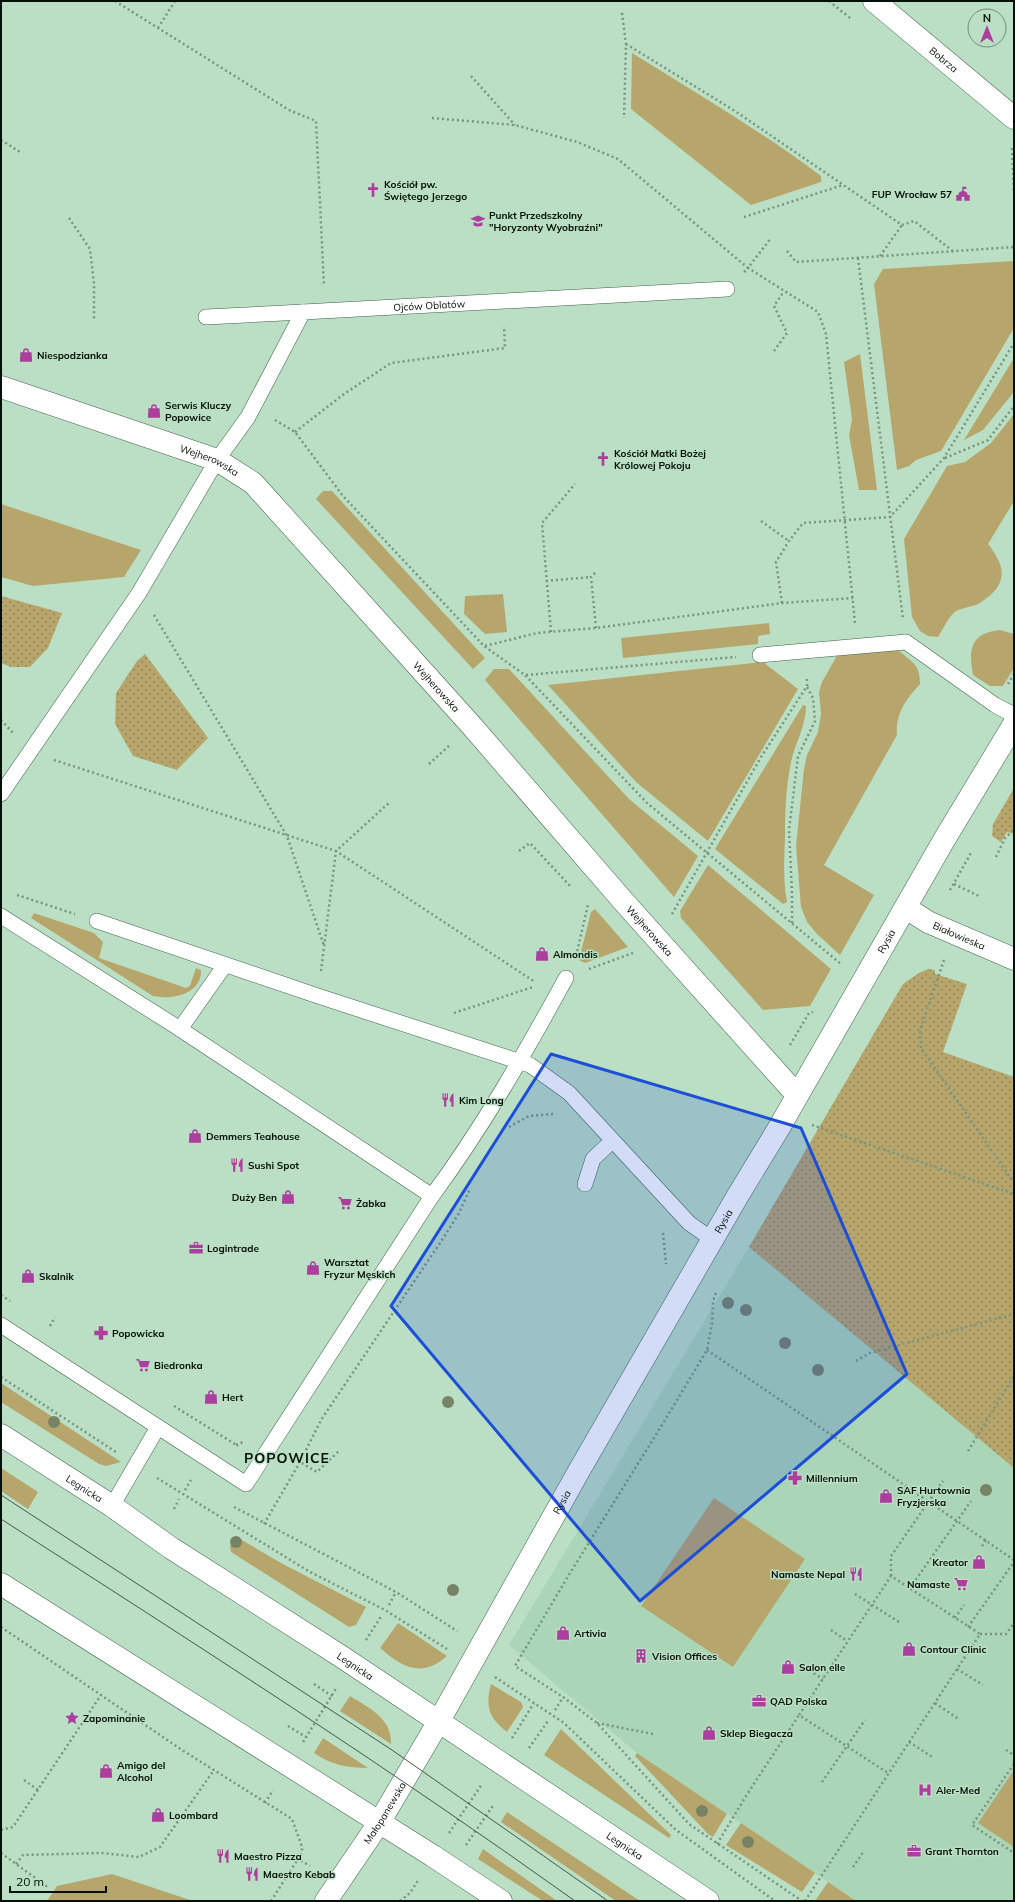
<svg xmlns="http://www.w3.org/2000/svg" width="1015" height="1902" font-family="Mulish,sans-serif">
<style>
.built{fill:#aad5b6}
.grass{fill:#b7a66c}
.park{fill:url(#park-dots)}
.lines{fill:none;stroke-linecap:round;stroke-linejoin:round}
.service-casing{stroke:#40614a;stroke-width:16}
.minor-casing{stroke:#40614a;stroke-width:23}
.tertiary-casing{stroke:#40614a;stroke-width:23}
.secondary-casing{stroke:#40614a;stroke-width:23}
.path{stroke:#78947f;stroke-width:2.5;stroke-dasharray:2 3;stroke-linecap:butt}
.service{stroke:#fff;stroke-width:15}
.minor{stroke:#fff;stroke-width:22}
.tertiary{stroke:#fff;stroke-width:22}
.secondary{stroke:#fff;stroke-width:22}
.tram{stroke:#44594b;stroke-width:1}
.tree{fill:#778365}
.marked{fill:#1d4ed8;fill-opacity:0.2;stroke:#1d4ed8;stroke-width:3;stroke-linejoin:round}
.labels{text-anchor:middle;stroke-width:3;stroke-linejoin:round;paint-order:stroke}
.street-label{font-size:10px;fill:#030f07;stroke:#badfc4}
.poi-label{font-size:10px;font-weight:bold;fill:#030f07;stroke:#badfc4;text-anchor:start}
.district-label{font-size:14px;font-weight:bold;letter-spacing:1px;fill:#030f07;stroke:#badfc4}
</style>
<defs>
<pattern id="park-dots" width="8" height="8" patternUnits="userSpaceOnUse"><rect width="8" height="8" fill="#b7a66c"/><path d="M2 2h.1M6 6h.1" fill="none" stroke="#938657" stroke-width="1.8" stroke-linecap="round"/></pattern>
</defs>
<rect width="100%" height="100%" fill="#badfc4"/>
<path class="built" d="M 749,1247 L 1014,1467 L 1014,1901 L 856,1901 L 637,1753 L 509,1645 Z"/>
<path class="grass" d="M 632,53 C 696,93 761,131 821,176 L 821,182 L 751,205 L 631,109 Z
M 1014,261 L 1014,328 L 941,451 L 916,460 L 909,466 L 897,470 L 874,284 L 883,269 Z
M 860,354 L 877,490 L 859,490 L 849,435 L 852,419 L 844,362 Z
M 1014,358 L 1014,392 L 983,430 L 964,440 Z
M 1014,414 L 1014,501 L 988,544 C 1007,568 1008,585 980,603 C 973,607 964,607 956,611 C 949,616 943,629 938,637 L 928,636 L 920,631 L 912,617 L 904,539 L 947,466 L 965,462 L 991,443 Z
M 323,491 L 332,491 L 485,658 L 473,669 L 316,499 Z
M 1,504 L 141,550 L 124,577 L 33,586 L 1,577 Z
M 503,594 L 507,632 L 485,634 L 464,614 L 465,596 Z
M 769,623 L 770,634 L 758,636 L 758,644 L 623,658 L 621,638 Z
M 1000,630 L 1014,634 L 1014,668 L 1003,686 L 990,686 L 973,675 C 968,649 971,633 1000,630 Z
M 898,650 C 913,663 920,664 920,684 C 906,699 895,714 897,735 L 824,865 L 874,895 L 840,955 L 817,934 L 807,922 L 801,907 L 796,846 L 804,769 L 807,755 L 818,732 L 821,714 L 819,692 L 822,682 L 839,652 L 847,655 Z
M 763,662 L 798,689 L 708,841 L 636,782 L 548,685 Z
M 494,669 L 509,669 L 629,799 L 698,856 L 674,897 L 485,680 Z
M 803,705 L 806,706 C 806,726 795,743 791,762 C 786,787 785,812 785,838 C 784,859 783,880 787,902 L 783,904 L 715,849 Z
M 708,865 L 831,969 L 810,1006 L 763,1010 L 681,918 L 680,911 Z
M 595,909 L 628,947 L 585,963 L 579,960 L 591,912 Z
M 34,913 L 94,933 L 103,942 L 99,958 L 186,988 L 190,986 L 196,968 L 201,970 C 202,994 172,1000 153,996 L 31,918 Z
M 1,1383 L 121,1462 L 106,1466 L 99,1464 L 1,1402 Z
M 1,1468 L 38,1492 L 28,1509 L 1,1491 Z
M 714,1498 L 805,1559 L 733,1667 L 641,1606 Z
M 235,1536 L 281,1563 L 366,1607 L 356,1625 L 349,1627 L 231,1552 L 230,1546 Z
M 398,1623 L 447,1656 C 422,1678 403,1668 380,1648 Z
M 491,1684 L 521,1702 L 523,1707 L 507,1732 C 489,1718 485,1707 491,1684 Z
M 350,1696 C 369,1708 392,1718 391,1744 L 340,1711 Z
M 561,1729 L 671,1835 L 669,1838 L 544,1755 Z
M 323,1738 L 368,1768 C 348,1768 331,1765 314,1753 Z
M 637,1753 L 727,1814 L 713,1837 L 708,1834 L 635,1756 Z
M 1014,1770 L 1014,1847 L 978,1823 Z
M 507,1812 L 640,1901 L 616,1901 L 501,1822 Z
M 741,1823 L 815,1873 L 802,1892 L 726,1845 Z
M 483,1849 L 557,1901 L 543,1901 L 478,1859 Z
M 112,1874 L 193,1901 L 47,1901 L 57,1886 Z
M 828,1882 L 856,1901 L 815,1901 Z"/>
<path class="park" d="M 1,596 L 62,613 L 48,648 L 30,667 L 11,667 L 1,663 Z
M 145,654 L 208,738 L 177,770 L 133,756 L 115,724 L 116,693 L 137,661 Z
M 1014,788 L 1014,834 L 1007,832 L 1001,842 L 992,836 L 993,824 Z
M 928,969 L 935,970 L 935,974 L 967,984 L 943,1052 L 1014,1077 L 1014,1468 L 749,1247 L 903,984 L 919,973 Z"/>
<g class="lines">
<defs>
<g id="service">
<path d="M 206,317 L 303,312"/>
<path d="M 760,655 L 906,642 L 995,705 L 1014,715"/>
<path id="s1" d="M 1,794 L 139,593 L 217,460 L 248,417 L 303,312 L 727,289"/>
<path d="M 1,916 L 180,1029 L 432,1196"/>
<path d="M 97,921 L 318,996 L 530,1065 L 569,1093 L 689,1223 L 713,1240"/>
<path d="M 180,1029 L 225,965"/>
<path d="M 585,1184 L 593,1159 L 612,1141"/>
<path d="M 1,1325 L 246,1484 L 432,1196 C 483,1127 525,1053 566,978"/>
<path d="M 112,1506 L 158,1427"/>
</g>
<g id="minor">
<path id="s2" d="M 874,1 L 1014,118"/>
<path id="s3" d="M 1,387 L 217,460 L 253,483 L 471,725 L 624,902 L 797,1095"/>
<path id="s4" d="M 906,908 L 928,922 L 1014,959"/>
<path id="s5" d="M 439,1721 L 580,1469 L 737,1197 L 780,1126 L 944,840 L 1014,724"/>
</g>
<g id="tertiary">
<path id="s6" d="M 326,1901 L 379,1823 L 439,1721"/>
</g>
<g id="secondary">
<path id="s7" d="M 1,1435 L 112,1506 L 171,1548 L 339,1655 L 708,1901"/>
<path d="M 1,1584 L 433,1856 L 501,1901"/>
</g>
</defs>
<use href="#service" class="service-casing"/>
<use href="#minor" class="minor-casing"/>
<use href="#tertiary" class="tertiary-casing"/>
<use href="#secondary" class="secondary-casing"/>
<path class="path" d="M 115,1 L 289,110 L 316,121 L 324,286
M 829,1 L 850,18
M 622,13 L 626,44 L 624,118
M 158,28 L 175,1
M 626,44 L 735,111 L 902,225 L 914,221 L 954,252
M 471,76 L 515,125
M 432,118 L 515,125 L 577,142 L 618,159 L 748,268 L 771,238
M 1,140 L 20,152
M 1012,148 L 1014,193
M 744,217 L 843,185
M 69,218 L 90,249 L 94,284 L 94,321
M 787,251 L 796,262 L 1014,247
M 880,256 L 902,225
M 858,258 L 903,619
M 744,272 L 748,268 L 818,312 L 826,334 L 855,623
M 774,351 L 787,333 L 774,306 L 784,291
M 275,420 L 295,432 L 343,496 L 484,646 L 525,675 L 647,803 L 841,964
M 295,432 L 344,394 L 391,363 L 505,348 L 504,326
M 945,458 L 988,440 L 1014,406
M 761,521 L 789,541
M 546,581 L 591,577
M 782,603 L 776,562 L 789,541 L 803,523 L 890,517 L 944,458 L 1014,343
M 154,615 L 287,836 L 324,946
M 596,628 L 591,577 L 597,571
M 551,632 L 542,523 L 575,484
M 485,646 L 537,633 L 596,628 L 782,603 L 853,598
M 526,675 L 736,657
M 1008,684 L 1014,674
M 1,720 L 13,733
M 54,760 L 336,851 L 390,802
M 429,764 L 451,744
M 519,851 L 530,843 L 571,887
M 996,857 L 1005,838 L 1014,830
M 954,884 L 981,897
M 950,890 L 971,853
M 17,895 L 75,914
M 672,914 L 761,757 L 807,686 L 807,676
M 792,923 L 792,893 L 789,830 L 798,756 L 815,721 L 813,698 L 807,687
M 576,956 L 588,905
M 944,960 L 920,1030 L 921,1048 L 1014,1183
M 589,969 L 633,953
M 321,971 L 336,851 L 535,982
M 454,1013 L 533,987
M 790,1045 L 809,1013 L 813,1012
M 812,1125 L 1014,1194
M 509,1127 L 529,1116 L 553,1114
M 663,1233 L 666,1264
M 716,1293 L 713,1301 L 712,1323 L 707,1350 L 665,1420 L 567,1578 L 515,1666 L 563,1697 L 597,1723 L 689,1824 L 802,1901
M 1,1295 L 10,1301
M 50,1326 L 55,1317
M 707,1350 L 1014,1560
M 856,1361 L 870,1353 L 1014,1314
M 1,1377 L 116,1452
M 174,1406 L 238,1446
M 236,1445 L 243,1442
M 968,1451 L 1014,1376
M 293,1458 L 317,1472 L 339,1451
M 157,1478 L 310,1572 L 385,1610 L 447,1649
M 185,1490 L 191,1480
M 234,1507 L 396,1592 L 457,1631
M 174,1509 L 179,1499
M 264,1524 L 300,1462 L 321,1420 L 440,1243 L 458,1215 L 470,1189
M 982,1546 L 986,1540
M 891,1576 L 891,1556 L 943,1481
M 910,1588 L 971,1501
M 855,1594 L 899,1622
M 389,1605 L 396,1592
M 955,1618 L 964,1605
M 1,1627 L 101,1695
M 968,1627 L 1014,1562
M 831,1630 L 847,1641
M 980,1634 L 1006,1634 L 1014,1623
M 366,1640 L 382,1615
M 805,1668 L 823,1679
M 957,1669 L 983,1685
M 495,1677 L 564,1723 L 676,1830 L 775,1901
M 314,1684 L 332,1696
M 935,1703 L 960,1720
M 555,1710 L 563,1697
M 597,1723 L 653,1734
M 288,1726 L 306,1737
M 512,1738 L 534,1703
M 303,1742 L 337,1687
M 909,1742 L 934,1758
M 529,1748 L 548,1721
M 1006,1750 L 1014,1755
M 1014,1764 L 972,1825 L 1014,1853
M 24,1780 L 38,1790
M 822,1782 L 865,1720
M 265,1803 L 273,1790
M 1,1830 L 13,1827 L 101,1695 L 182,1750 L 292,1819 L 302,1847 L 302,1853 L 298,1859 L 310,1866
M 449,1833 L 482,1784
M 717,1844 L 746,1796 L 799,1715
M 466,1845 L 494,1804
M 1,1853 L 49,1888
M 16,1864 L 23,1855 L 102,1853 L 139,1857 L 160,1847 L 214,1770
M 853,1867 L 864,1851
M 271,1901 L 298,1859
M 400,1901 L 410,1893 L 419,1879
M 805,1901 L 980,1634 L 891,1576 L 799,1715 L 888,1773"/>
<use href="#service" class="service"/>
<use href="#minor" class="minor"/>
<use href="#tertiary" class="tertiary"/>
<use href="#secondary" class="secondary"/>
<path class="tram" d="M 1,1495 L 392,1750 L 608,1901
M 1,1519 C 194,1643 388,1767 575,1901"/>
</g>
<g class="tree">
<circle cx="728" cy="1303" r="6"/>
<circle cx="746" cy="1310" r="6"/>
<circle cx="785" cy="1343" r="6"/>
<circle cx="818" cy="1370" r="6"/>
<circle cx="448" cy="1402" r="6"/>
<circle cx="54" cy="1422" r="6"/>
<circle cx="986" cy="1490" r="6"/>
<circle cx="236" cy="1542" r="6"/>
<circle cx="453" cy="1590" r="6"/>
<circle cx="702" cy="1811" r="6"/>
<circle cx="748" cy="1842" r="6"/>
</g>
<path class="marked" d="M 551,1054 L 801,1128 L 907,1374 L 640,1601 L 391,1306 Z"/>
<defs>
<symbol id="church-bare" viewBox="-9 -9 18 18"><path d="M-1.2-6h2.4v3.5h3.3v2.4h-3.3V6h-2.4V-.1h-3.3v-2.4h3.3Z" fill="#ac3f9d" stroke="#badfc4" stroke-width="2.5" paint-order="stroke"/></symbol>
<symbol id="civic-bare" viewBox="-9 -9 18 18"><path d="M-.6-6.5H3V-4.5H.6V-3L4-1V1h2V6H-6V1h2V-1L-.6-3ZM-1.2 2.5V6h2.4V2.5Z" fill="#ac3f9d" stroke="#badfc4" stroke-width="2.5" paint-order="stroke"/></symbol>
<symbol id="school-bare" viewBox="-9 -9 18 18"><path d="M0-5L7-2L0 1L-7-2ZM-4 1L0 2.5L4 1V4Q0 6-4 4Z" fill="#ac3f9d" stroke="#badfc4" stroke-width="2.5" paint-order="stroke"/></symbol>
<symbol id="shop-bare" viewBox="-9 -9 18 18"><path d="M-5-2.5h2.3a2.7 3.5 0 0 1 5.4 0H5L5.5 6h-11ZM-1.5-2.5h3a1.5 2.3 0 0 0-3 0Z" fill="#ac3f9d" stroke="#badfc4" stroke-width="2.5" paint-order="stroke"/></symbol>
<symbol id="restaurant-bare" viewBox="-9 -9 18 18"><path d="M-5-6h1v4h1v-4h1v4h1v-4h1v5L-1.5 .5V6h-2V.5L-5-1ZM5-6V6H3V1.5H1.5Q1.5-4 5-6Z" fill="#ac3f9d" stroke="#badfc4" stroke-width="2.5" paint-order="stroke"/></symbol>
<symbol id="supermarket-bare" viewBox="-9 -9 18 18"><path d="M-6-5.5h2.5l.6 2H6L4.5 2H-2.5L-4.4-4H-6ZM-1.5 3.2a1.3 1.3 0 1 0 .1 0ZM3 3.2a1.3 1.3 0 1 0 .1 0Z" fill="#ac3f9d" stroke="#badfc4" stroke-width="2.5" paint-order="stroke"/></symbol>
<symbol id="office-bare" viewBox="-9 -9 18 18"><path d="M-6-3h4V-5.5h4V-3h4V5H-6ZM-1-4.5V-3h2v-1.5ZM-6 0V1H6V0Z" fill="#ac3f9d" stroke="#badfc4" stroke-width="2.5" paint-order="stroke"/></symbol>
<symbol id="pharmacy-bare" viewBox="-9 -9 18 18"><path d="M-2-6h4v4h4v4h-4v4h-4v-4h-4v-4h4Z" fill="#ac3f9d" stroke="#badfc4" stroke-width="2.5" paint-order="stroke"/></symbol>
<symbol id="building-bare" viewBox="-9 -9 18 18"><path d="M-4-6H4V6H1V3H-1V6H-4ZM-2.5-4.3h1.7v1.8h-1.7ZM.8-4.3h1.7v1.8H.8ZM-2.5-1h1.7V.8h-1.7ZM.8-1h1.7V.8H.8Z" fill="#ac3f9d" stroke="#badfc4" stroke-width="2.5" paint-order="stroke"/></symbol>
<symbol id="sight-bare" viewBox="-9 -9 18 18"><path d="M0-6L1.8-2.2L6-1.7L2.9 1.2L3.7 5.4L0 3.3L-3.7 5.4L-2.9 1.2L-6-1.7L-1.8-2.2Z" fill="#ac3f9d" stroke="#badfc4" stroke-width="2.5" paint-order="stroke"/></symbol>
<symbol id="hospital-bare" viewBox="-9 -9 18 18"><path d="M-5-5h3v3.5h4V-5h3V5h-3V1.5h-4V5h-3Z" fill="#ac3f9d" stroke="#badfc4" stroke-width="2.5" paint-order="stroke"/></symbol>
</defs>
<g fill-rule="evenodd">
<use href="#church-bare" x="363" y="180" width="20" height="20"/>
<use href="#civic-bare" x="953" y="184" width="20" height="20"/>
<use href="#school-bare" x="468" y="211" width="20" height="20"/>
<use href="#shop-bare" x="16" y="345" width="20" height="20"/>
<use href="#shop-bare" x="144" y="401" width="20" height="20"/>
<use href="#church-bare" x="593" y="449" width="20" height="20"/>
<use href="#shop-bare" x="532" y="944" width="20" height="20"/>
<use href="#restaurant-bare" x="438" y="1090" width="20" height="20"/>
<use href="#shop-bare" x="185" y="1126" width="20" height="20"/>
<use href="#restaurant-bare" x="227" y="1155" width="20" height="20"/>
<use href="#shop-bare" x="278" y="1187" width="20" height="20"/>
<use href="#supermarket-bare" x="335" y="1193" width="20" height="20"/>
<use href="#office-bare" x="186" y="1238" width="20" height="20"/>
<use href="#shop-bare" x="303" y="1258" width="20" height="20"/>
<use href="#shop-bare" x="18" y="1266" width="20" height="20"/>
<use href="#pharmacy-bare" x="91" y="1323" width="20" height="20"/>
<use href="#supermarket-bare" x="133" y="1355" width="20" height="20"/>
<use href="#shop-bare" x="201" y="1387" width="20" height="20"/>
<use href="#pharmacy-bare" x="785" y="1468" width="20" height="20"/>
<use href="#shop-bare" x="876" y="1486" width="20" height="20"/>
<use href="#shop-bare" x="969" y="1552" width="20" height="20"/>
<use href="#restaurant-bare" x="846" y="1564" width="20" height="20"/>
<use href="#supermarket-bare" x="951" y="1574" width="20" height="20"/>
<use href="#shop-bare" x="553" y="1623" width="20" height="20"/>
<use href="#shop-bare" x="899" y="1639" width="20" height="20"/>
<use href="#building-bare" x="631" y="1646" width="20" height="20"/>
<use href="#shop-bare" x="778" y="1657" width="20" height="20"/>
<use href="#office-bare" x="749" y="1691" width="20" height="20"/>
<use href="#sight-bare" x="62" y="1708" width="20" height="20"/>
<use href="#shop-bare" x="699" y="1723" width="20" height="20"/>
<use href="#shop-bare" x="96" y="1761" width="20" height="20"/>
<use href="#hospital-bare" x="915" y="1780" width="20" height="20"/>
<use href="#shop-bare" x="148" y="1805" width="20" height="20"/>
<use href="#office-bare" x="904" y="1841" width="20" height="20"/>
<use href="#restaurant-bare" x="213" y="1846" width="20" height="20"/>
<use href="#restaurant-bare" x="242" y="1864" width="20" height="20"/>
</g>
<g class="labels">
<g class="street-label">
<text dy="4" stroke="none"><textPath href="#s2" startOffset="91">Bobrza</textPath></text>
<text dy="4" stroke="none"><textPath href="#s1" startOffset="696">Ojców Oblatów</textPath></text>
<text dy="4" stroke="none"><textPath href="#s3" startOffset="221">Wejherowska</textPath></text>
<text dy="4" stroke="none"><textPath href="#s3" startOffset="545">Wejherowska</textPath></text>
<text dy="4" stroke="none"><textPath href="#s3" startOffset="869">Wejherowska</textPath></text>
<text dy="4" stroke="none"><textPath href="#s4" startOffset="60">Białowieska</textPath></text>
<text dy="4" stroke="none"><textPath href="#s5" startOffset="899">Rysia</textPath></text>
<text dy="4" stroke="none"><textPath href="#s5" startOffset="575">Rysia</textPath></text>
<text dy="4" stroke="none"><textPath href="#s7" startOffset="99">Legnicka</textPath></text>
<text dy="4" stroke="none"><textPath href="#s5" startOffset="251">Rysia</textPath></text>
<text dy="4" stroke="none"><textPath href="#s7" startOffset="423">Legnicka</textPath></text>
<text dy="4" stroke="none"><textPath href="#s6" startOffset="106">Małopanewska</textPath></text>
<text dy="4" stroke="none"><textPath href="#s7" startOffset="747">Legnicka</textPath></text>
</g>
<g class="poi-label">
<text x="384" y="188">Kościół pw.<tspan x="384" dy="12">Świętego Jerzego</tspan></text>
<text x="952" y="198" text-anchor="end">FUP Wrocław 57</text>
<text x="489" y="219">Punkt Przedszkolny<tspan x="489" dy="12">"Horyzonty Wyobraźni"</tspan></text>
<text x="37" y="359">Niespodzianka</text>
<text x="165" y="409">Serwis Kluczy<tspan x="165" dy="12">Popowice</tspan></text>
<text x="614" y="457">Kościół Matki Bożej<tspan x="614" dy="12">Królowej Pokoju</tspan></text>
<text x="553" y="958">Almondis</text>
<text x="459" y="1104">Kim Long</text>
<text x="206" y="1140">Demmers Teahouse</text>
<text x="248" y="1169">Sushi Spot</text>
<text x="277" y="1201" text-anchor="end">Duży Ben</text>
<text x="356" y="1207">Żabka</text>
<text x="207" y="1252">Logintrade</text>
<text x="324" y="1266">Warsztat<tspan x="324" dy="12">Fryzur Męskich</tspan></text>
<text x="39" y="1280">Skalnik</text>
<text x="112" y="1337">Popowicka</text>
<text x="154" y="1369">Biedronka</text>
<text x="222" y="1401">Hert</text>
<text x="806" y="1482">Millennium</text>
<text x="897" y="1494">SAF Hurtownia<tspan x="897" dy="12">Fryzjerska</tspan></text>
<text x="968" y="1566" text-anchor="end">Kreator</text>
<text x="845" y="1578" text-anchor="end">Namaste Nepal</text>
<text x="950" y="1588" text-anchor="end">Namaste</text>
<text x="574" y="1637">Artivia</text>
<text x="920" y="1653">Contour Clinic</text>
<text x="652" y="1660">Vision Offices</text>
<text x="799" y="1671">Salon elle</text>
<text x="770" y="1705">QAD Polska</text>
<text x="83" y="1722">Zapominanie</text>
<text x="720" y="1737">Sklep Biegacza</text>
<text x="117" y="1769">Amigo del<tspan x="117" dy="12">Alcohol</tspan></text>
<text x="936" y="1794">Aler-Med</text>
<text x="169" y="1819">Loombard</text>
<text x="925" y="1855">Grant Thornton</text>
<text x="234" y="1860">Maestro Pizza</text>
<text x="263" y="1878">Maestro Kebab</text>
</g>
<g class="district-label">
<text x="287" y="1463">POPOWICE</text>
</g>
</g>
<rect width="1015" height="1902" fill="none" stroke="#030f07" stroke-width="4"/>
<g transform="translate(987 28)"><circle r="19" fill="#badfc4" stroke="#718c78"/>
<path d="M0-3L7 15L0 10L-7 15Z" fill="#ac3f9d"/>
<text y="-6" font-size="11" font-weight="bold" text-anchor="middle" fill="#030f07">N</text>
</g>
<path d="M10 1886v6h96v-6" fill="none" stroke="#030f07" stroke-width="2"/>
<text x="16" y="1886" font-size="12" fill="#030f07" stroke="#badfc4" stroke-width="3" paint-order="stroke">20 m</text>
</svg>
